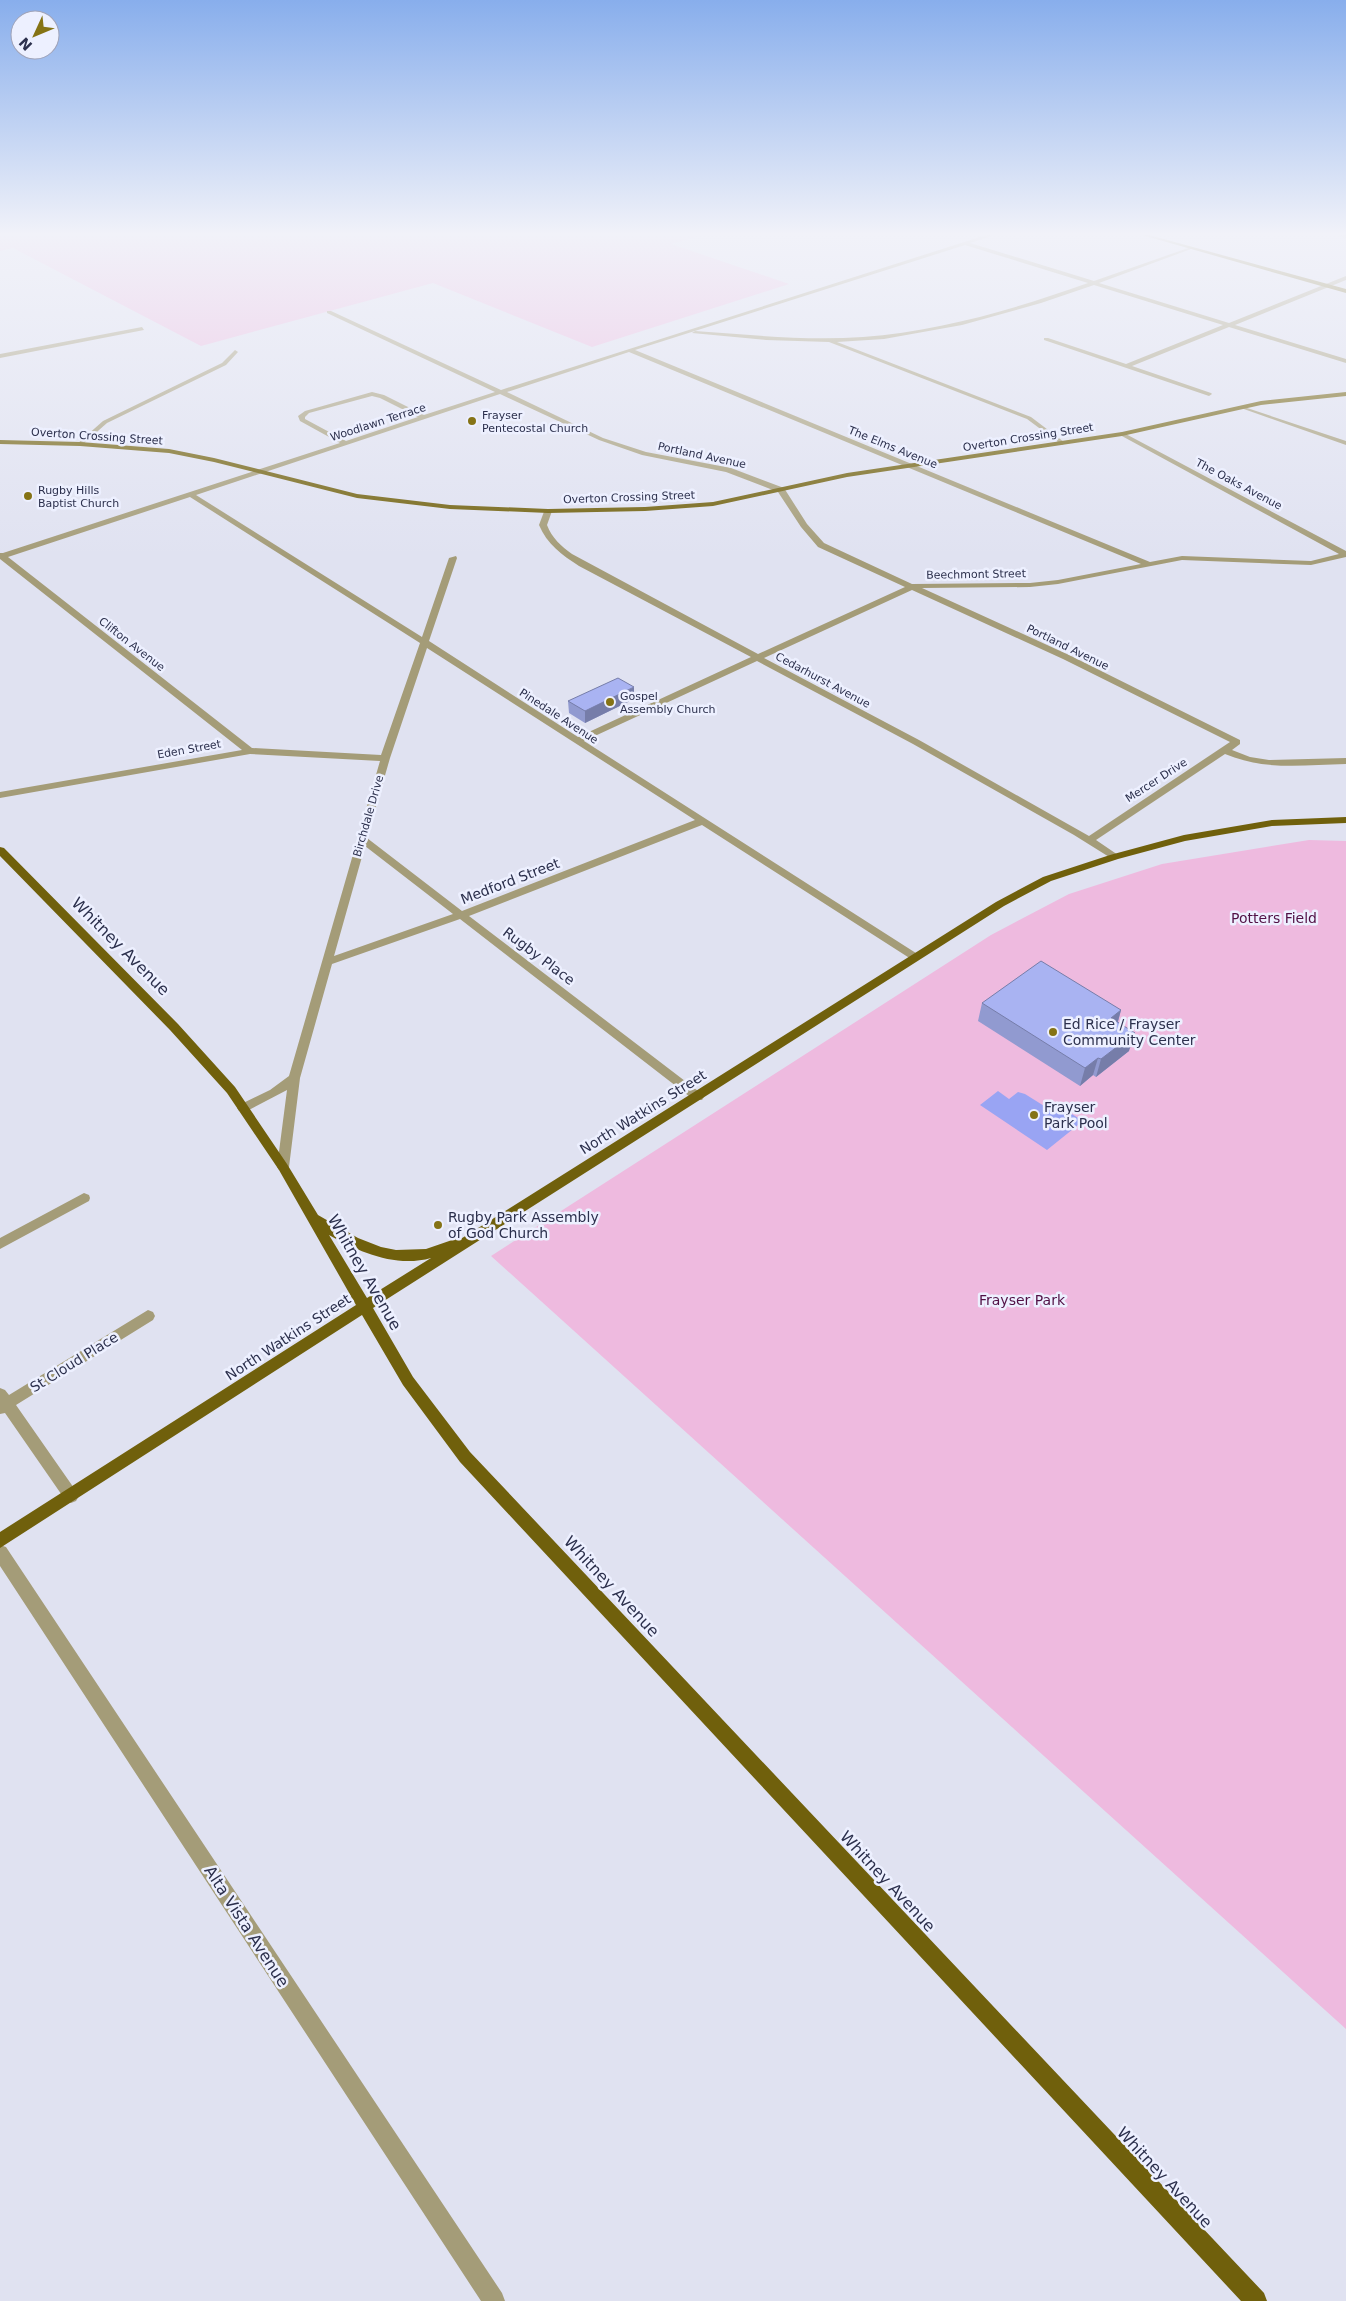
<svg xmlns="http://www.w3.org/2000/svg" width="1346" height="2301" font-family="'DejaVu Sans',sans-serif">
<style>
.green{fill:#eebadf}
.water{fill:#99a4f3}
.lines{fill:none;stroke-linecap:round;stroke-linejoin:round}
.minor{fill:#a49c78;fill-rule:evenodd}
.major{fill:#70600c;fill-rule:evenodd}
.wall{fill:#919ad0}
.shaded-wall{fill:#767da9}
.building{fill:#a9b3f2;stroke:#767da9}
.poi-dot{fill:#857315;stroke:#edf0ff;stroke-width:2}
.labels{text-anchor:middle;stroke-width:5;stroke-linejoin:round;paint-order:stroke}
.far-poi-label{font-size:11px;fill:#2c304d;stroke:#edf0ff;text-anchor:start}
.far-street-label{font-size:11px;fill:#2c304d;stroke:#edf0ff}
.street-label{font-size:14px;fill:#2c304d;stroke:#edf0ff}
.park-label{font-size:14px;fill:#511045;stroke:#edf0ff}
.poi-label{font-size:14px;fill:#2c304d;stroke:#edf0ff;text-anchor:start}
.near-street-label{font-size:16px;fill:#2c304d;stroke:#edf0ff}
</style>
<rect width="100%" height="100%" fill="#e0e2f1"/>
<path class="green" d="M 0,235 L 704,235 L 671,244 L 789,284 L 592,347 L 433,283 L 201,346 L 13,248 L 0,251 Z
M 1309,840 L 1346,841 L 1346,2029 L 491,1256 L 991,935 L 1069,894 L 1162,864 Z"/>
<path class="water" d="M 998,1091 L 1009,1099 L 1018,1092 L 1025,1094 L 1049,1109 L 1056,1104 L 1083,1121 L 1047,1150 L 980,1105 Z"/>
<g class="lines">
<path class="minor" d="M 986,235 L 994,235 L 970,243 L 1094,281 L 1191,247 L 1191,249 L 1099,283 L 1229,323 L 1346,276 L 1346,280 L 1235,325 L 1346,359 L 1346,363 L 1229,327 L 1132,366 L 1211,393 L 1212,394 L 1209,396 L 1044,340 L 1044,338 L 1048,338 L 1126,364 L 1223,325 L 1094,285 L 1041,303 L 962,325 L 884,339 L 837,342 L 1031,417 L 1064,442 L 1065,443 L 1062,445 L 1027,419 L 829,342 L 766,340 L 692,333 L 695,331 C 751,335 807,341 863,337 C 940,331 1015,309 1088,283 L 965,245 L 635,350 L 1150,562 L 1182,556 L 1311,561 L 1339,554 L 1120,435 L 1120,433 L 1122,432 L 1346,551 L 1346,557 L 1311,565 L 1182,560 L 1058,584 L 1030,587 L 922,588 L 1069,655 L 1240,740 L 1240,744 L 1232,750 L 1250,757 L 1269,760 L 1346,758 L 1346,764 C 1303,765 1266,771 1225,754 L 1096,840 L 1118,855 L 1119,857 L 1114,860 L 1074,835 L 913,744 L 757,661 L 584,741 L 919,955 L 920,957 L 919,959 L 911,959 L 702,825 L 469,916 L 702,1094 L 704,1097 L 702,1100 L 694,1100 L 460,919 L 332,964 L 300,1078 L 289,1167 L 287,1170 L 279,1170 L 277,1167 L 287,1090 L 247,1111 L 239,1111 L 237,1108 L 239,1105 L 270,1090 L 289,1076 L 380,761 L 250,754 L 0,798 L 0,792 L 242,750 L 0,559 L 0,553 L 3,553 L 340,443 L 300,421 L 298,416 L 305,411 L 372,392 L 384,395 L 424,415 L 495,392 L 327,313 L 327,311 L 331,311 L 501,390 ZM 629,352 L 1141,564 L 1058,580 L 1030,583 L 912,584 L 824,543 L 807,524 L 784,488 L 731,468 L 646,452 L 603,438 L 507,392 ZM 500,394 L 599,440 L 642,455 L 726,472 L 778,492 L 801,527 L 818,547 L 905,587 L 758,654 L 572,554 C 561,546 552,538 547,525 L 552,511 L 545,509 L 539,525 C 547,544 562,555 579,566 L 751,657 L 578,737 L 429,641 L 457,558 L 456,556 L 449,558 L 422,637 L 196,495 ZM 372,396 L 380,398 L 418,417 L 346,441 L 305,419 L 305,417 L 309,413 ZM 190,497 L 420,643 L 381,755 L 252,748 L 8,557 ZM 912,590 L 1063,659 L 1230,742 L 1089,836 L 919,740 L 764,658 ZM 427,648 L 695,820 L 462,911 L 367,838 L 390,758 ZM 365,846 L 453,914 L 334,956 Z
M 1338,235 L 1346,235 L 1346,238 L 1339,236 Z
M 142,327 L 144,330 L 0,358 L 0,354 Z
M 235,350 L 238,352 L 226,365 L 107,423 L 82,445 L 77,444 L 103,421 L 222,363 Z
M 1241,406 L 1346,441 L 1346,445 L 1241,408 Z
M 84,1193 L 89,1195 L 90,1198 L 89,1201 L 0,1249 L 0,1238 Z
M 148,1310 L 153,1312 L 155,1316 L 153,1320 L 16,1405 L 76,1491 L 79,1496 L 76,1501 L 71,1503 L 66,1501 L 5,1413 L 0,1414 L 0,1388 L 5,1390 L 9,1395 Z
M 0,1545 L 6,1547 L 502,2293 L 505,2301 L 481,2301 L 0,1566 Z"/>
<path class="major" d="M 1142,235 L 1149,235 L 1346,289 L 1346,293 Z
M 1346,392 L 1346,396 L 1261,405 L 1122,436 L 847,477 L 713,506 L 645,511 L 548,513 L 450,509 L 357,498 L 214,462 L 169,453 L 80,446 L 0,444 L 0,440 L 80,442 L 169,449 L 214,458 L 357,494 L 450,505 L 548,509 L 645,507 L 713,502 L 847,473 L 1122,432 L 1261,401 Z
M 1346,817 L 1346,823 L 1272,826 L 1185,841 L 1118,859 L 1051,881 L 1004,906 L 373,1308 L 413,1377 L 470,1452 L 1264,2293 L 1267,2301 L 1241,2301 L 460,1462 L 403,1385 L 362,1315 L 0,1548 L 0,1532 L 356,1305 L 279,1170 L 227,1093 L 170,1030 L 0,856 L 0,847 L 4,848 L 178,1024 L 235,1087 L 287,1164 L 318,1215 L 358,1238 L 381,1247 L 396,1250 L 426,1249 L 455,1239 L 459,1240 L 996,902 L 1043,877 L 1110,855 L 1184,835 L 1272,820 ZM 329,1235 C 359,1252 396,1268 431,1258 L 367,1298 Z"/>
</g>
<path class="wall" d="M 634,699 L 585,723 L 569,713 L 568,701 Z
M 982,1003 L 1121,1010 L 1118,1022 L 1129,1051 L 1096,1077 L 1093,1075 L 1080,1086 L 978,1021 Z"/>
<path class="shaded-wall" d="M 634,687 L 634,699 L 585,723 L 585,711 Z
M 1121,1010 L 1116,1028 L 1111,1018 Z
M 1135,1033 L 1129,1051 L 1096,1077 L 1101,1059 Z
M 1098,1058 L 1093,1075 L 1080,1086 L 1085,1068 Z"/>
<path class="building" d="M 618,678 L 634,687 L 585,711 L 568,701 Z
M 1041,961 L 1121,1010 L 1111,1018 L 1135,1033 L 1101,1059 L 1098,1058 L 1085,1068 L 982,1003 Z"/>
<linearGradient id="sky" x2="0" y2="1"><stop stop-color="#88aeec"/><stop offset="0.42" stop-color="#f1f2f9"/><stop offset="1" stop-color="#f1f2f9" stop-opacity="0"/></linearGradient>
<rect width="1346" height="557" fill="url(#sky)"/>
<g class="poi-dot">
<circle cx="472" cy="421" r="5"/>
<circle cx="28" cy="496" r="5"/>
<circle cx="610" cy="702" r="5"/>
<circle cx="1053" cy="1032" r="5"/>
<circle cx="1034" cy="1115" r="5"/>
<circle cx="438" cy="1225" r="5"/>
</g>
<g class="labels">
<g class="far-poi-label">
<text x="482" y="419">Frayser<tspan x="482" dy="13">Pentecostal Church</tspan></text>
<text x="38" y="494">Rugby Hills<tspan x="38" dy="13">Baptist Church</tspan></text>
<text x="620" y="700">Gospel<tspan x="620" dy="13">Assembly Church</tspan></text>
</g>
<g class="far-street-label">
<text transform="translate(378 422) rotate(-18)" y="4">Woodlawn Terrace</text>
<text transform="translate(97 436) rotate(4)" y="4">Overton Crossing Street</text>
<text transform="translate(1028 437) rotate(-9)" y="4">Overton Crossing Street</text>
<text transform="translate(893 447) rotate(22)" y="4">The Elms Avenue</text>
<text transform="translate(702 455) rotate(12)" y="4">Portland Avenue</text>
<text transform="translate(1239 484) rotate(28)" y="4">The Oaks Avenue</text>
<text transform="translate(629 497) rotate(-2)" y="4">Overton Crossing Street</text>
<text transform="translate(976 574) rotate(-1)" y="4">Beechmont Street</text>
<text transform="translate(132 644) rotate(38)" y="4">Clifton Avenue</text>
<text transform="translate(1068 647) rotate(26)" y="4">Portland Avenue</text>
<text transform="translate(823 680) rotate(28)" y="4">Cedarhurst Avenue</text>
<text transform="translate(559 716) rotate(33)" y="4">Pinedale Avenue</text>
<text transform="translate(189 749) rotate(-10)" y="4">Eden Street</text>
<text transform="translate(1156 780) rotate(-33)" y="4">Mercer Drive</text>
<text transform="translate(368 816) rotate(-74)" y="4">Birchdale Drive</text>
</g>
<g class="street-label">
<text transform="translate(510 881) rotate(-21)" y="5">Medford Street</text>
<text transform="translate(539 956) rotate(37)" y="5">Rugby Place</text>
<text transform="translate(643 1112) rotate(-32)" y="5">North Watkins Street</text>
<text transform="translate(288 1337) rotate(-33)" y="5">North Watkins Street</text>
<text transform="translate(74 1362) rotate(-32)" y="5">St Cloud Place</text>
</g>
<g class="park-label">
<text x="1274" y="923">Potters Field</text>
<text x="1022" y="1305">Frayser Park</text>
</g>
<g class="poi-label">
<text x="1063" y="1029">Ed Rice / Frayser<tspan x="1063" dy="16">Community Center</tspan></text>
<text x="1044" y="1112">Frayser<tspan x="1044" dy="16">Park Pool</tspan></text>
<text x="448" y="1222">Rugby Park Assembly<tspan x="448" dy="16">of God Church</tspan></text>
</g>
<g class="near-street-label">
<text transform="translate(121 946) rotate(45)" y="6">Whitney Avenue</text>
<text transform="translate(365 1272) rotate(60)" y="6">Whitney Avenue</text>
<text transform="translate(612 1586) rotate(47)" y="6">Whitney Avenue</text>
<text transform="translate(888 1881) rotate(47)" y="6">Whitney Avenue</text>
<text transform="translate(247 1926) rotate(57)" y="6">Alta Vista Avenue</text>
<text transform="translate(1165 2177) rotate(47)" y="6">Whitney Avenue</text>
</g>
</g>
<g transform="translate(35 35) rotate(226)"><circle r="24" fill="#edf0ff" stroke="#a0a3b8"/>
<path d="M0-4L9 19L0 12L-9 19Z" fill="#857315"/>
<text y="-8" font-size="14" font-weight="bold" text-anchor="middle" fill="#2c304d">N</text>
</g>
</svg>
